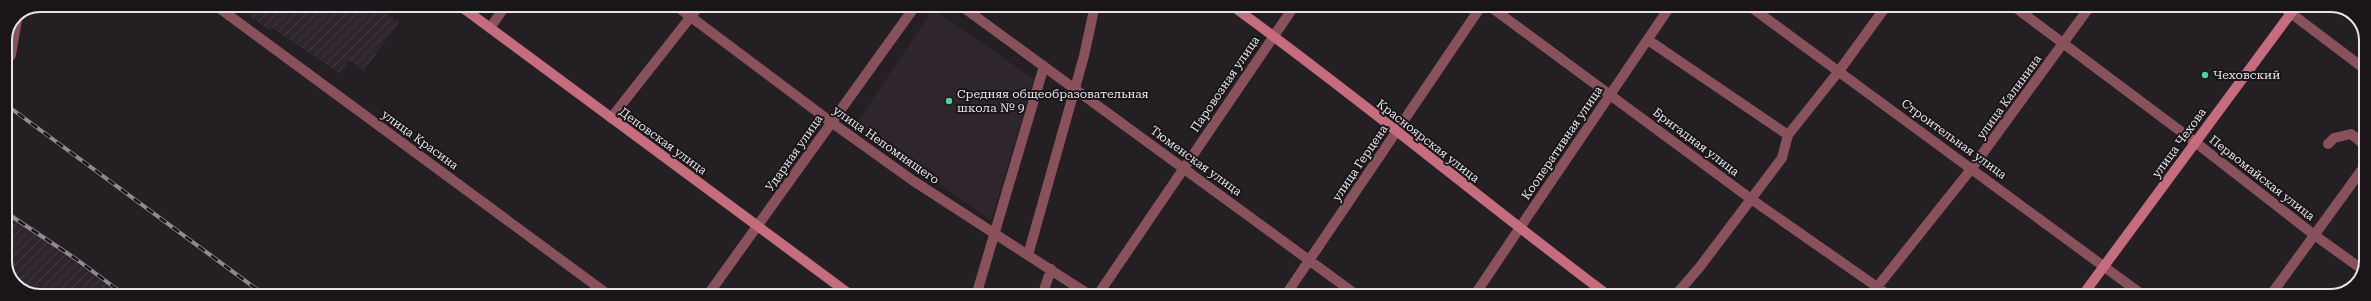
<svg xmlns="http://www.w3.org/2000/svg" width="2371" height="301" font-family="'Roboto Serif',serif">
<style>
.built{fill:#2f262d}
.industrial{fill:url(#industrial-furrows)}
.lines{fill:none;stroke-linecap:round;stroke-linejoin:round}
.minor{stroke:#89515c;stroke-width:10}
.tertiary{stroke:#89515c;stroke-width:10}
.secondary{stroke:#c56c7e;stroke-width:10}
.rail-casing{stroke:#8e8a8d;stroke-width:4}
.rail{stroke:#191519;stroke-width:2.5;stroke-dasharray:8;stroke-linecap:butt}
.poi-dot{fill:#51d397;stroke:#191519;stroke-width:1.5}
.labels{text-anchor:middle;stroke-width:4;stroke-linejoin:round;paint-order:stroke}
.poi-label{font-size:12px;fill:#e7e4e7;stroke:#191519;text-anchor:start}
.street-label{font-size:12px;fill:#e7e4e7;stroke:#191519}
.rim{fill:none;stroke:#e7e4e7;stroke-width:2}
</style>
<defs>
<pattern id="industrial-furrows" width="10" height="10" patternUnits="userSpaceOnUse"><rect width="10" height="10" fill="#2f262d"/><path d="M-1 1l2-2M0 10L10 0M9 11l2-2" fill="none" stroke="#433b41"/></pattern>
</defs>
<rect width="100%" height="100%" fill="#231f22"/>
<path class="built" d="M 933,9 L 1034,79 L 991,221 L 856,124 Z"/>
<path class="industrial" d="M 235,5 L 392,5 L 386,13 L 399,22 L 364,71 L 349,60 L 339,73 L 271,27 L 269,30 Z
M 5,207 L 101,274 L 126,296 L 35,296 L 15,286 L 5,266 Z"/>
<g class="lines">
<path class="minor" d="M 215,5 L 610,296
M 675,5 L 831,122 L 912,180 L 1091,296
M 960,5 L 1358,296
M 1488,5 L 1751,199 L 1890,296
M 1748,5 L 2144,296
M 2280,5 L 2366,70
M 490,28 L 506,5
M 1648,40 L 1788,135
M 5,64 L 11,55 L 18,14
M 611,118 L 700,5
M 2195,142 L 2313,234 L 2363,270
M 2328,144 L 2334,138 L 2351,134 L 2366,146
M 1519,229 L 1671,5
M 1028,255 L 1084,56 L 1095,5
M 707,296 L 916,5
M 976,296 L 1044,66
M 1042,296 L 1051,269
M 1097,296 L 1295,5
M 1285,296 L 1482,5
M 1671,296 L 1679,291 L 1699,268 L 1782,158 L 1788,135 L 1839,71 L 1887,5
M 1870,296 L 1972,168 L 2091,5
M 2270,296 L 2366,164"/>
<path class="tertiary" d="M 2012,5 L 2195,142
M 1474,296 L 1519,229"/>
<path class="secondary" d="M 459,5 L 852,296
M 1231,5 C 1360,98 1482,201 1609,296
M 2082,296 L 2297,5"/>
<defs>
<path id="rail" d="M 5,104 L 266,296
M 5,212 L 76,259 L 126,296"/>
</defs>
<use href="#rail" class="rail-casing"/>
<use href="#rail" class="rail"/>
</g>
<g class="poi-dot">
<circle cx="2205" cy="75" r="4"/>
<circle cx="949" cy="101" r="4"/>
</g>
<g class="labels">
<g class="poi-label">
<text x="2213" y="79">Чеховский</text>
<text x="957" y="98">Средняя общеобразовательная<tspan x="957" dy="14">школа № 9</tspan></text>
</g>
<g class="street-label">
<text transform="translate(1225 84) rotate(-56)" y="4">Паровозная улица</text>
<text transform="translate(2009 97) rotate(-54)" y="4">улица Калинина</text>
<text transform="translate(1954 139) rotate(36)" y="4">Строительная улица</text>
<text transform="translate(420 140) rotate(36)" y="4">улица Красина</text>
<text transform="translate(663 141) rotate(36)" y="4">Деповская улица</text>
<text transform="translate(1428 141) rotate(38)" y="4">Красноярская улица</text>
<text transform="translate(1696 142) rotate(37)" y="4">Бригадная улица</text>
<text transform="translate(1562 143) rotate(-56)" y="4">Кооперативная улица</text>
<text transform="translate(2179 143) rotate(-54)" y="4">улица Чехова</text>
<text transform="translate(886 145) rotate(35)" y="4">улица Непомнящего</text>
<text transform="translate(794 153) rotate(-55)" y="4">Ударная улица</text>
<text transform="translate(1196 161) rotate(36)" y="4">Тюменская улица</text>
<text transform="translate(1360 163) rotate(-56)" y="4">улица Герцена</text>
<text transform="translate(2262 178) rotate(38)" y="4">Первомайская улица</text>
</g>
</g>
<path d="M0 0H2371V301H0ZM40 12H2331A28 28 0 0 1 2359 40V261A28 28 0 0 1 2331 289H40A28 28 0 0 1 12 261V40A28 28 0 0 1 40 12Z" fill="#191519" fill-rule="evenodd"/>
<path class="rim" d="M40 12H2331A28 28 0 0 1 2359 40V261A28 28 0 0 1 2331 289H40A28 28 0 0 1 12 261V40A28 28 0 0 1 40 12Z"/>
</svg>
